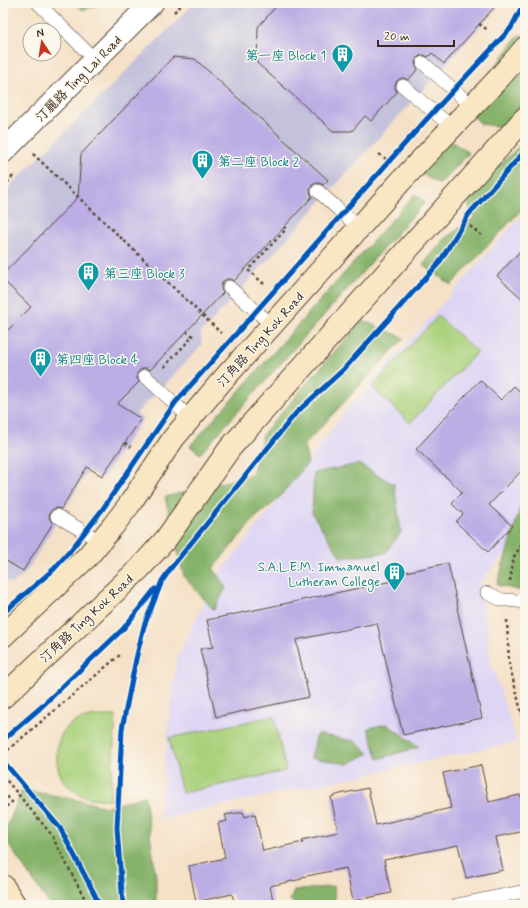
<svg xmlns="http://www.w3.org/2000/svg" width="528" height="908" font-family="Mynerve,'LXGW WenKai TC',sans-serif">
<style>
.built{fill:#ded5f5}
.industrial{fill:#c3c1db}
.green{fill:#a9d17b;stroke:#727e4c}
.forest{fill:#86b36b;stroke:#606e44}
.building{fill:#bcaee5}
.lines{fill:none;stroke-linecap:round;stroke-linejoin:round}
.lane-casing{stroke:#574537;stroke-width:14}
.street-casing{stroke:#574537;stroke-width:24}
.secondary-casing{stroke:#574537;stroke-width:24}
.path{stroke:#574537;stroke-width:2.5;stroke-dasharray:3 3;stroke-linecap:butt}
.lane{stroke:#fff;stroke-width:13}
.street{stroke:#fff;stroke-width:22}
.secondary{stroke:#f9e7c3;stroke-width:22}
.cycleway-casing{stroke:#fbf7ec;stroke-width:8}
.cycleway{stroke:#0057b8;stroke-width:5}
.labels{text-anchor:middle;stroke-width:3;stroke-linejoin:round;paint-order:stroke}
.culture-label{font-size:13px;fill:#0d838f;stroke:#fbf7ec;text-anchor:start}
.street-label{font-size:13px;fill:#3b2a1e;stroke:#fbf7ec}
</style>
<rect width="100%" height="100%" fill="#fbf7ec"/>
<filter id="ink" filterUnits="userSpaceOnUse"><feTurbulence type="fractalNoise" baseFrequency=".025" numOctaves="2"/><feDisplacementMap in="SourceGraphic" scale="8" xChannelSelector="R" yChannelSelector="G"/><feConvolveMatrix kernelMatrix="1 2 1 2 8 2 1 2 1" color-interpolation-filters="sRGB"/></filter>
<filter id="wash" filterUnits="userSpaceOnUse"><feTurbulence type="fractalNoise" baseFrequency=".012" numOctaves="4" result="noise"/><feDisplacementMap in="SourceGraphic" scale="16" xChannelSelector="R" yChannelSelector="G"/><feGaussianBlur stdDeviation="0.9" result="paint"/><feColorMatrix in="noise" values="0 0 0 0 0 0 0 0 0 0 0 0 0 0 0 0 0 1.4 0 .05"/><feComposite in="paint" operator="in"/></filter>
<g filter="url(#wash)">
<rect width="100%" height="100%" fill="#f5e1c7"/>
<path class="built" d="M 525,212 L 525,528 L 516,542 L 480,582 L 491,662 L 517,742 L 159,819 L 170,707 L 177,658 L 216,578 L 305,466 L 343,414 Z"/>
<path class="industrial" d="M 195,3 L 502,3 L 201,333 L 202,345 L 136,414 L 143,419 L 102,479 L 88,471 L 25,574 L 12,584 L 3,579 L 3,193 Z"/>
<path class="green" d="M 438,316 L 477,352 L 410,423 L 372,387 Z
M 94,716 L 116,716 L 110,800 C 101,799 91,799 83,796 C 77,793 70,788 65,783 C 53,767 53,736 71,724 C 78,719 86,718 94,716 Z
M 274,716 L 286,771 L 182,793 L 169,738 Z"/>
<path class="forest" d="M 75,3 L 106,3 L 83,10 Z
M 519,35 L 525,35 L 525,130 L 481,124 L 464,107 Z
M 525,132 L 525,206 L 451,285 L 423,265 L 444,239 L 474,218 L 464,193 L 507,158 L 521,144 Z
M 446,138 L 469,153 L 440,184 L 417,172 Z
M 415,194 L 425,202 L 200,454 L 190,446 Z
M 362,320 L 404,338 L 304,445 L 308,463 L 276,501 L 256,517 L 213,568 L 226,588 L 214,610 L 184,577 L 165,497 L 252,475 L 263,434 Z
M 358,464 L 394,484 L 401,532 L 385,553 L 341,558 L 312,513 L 314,473 Z
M 525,500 L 525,592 L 497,585 L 521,505 Z
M 387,724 L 419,747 L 378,759 L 368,728 Z
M 317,734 L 354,741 L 369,753 L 348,764 L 311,758 Z
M 22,790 L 64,797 L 107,807 L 145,796 L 156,878 L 156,905 L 50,905 L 3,837 Z
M 334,886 L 335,902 L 329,905 L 295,905 L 290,900 L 294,891 Z"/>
<g id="blocks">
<path class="building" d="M 279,3 L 498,3 L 444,64 L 432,53 L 428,57 L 424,55 L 420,56 L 417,58 L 415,62 L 416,66 L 418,69 L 408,80 L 404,78 L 401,78 L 397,81 L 395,85 L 395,88 L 397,92 L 371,121 L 365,116 L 352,131 L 333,131 L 257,63 L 258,27 Z
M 173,57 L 195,59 L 328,180 L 323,185 L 319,183 L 316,183 L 312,185 L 310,190 L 311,194 L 312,197 L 234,281 L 230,279 L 227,279 L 223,281 L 221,286 L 221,289 L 223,293 L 150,370 L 147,368 L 143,368 L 139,371 L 137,374 L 137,378 L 139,382 L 117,404 L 141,419 L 102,476 L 87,467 L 61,509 L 57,508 L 53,509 L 50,512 L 49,516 L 50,520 L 53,523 L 23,571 L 3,559 L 3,335 L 31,307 L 3,280 L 3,274 L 78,197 L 81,154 Z
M 525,246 L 525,301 L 497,276 Z
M 480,380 L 501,400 L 514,386 L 525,396 L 525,467 L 489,505 L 512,526 L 488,552 L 456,522 L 463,514 L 452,504 L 462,492 L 416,449 Z
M 448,563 L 458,608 L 457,608 L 482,718 L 403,735 L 377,623 L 296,640 L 309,697 L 216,717 L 200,649 L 213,647 L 207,620 L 402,579 L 401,573 Z
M 481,765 L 489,802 L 520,795 L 525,813 L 525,831 L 496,837 L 503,870 L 466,878 L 458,845 L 384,860 L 391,893 L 353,901 L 346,868 L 302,877 L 302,879 L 270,886 L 274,905 L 235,905 L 232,894 L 196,902 L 189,866 L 225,858 L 218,823 L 227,821 L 225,815 L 243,812 L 245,817 L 255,814 L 263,851 L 303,842 L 302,840 L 338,832 L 331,797 L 340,794 L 368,788 L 376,825 L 451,808 L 443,773 Z"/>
</g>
</g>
<g filter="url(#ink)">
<use href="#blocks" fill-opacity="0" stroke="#574537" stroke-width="1"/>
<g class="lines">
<defs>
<path id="lane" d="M 38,3 L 95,60
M 423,63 L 472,106
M 403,86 L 452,127
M 318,191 L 359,228
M 229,287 L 272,325
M 145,376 L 190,418
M 57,516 L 100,541
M 487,593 L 502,600 L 508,600 L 525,602
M 457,905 L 525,891"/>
<path id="street" d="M 3,152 L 152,3"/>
<path id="secondary" d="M 3,636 L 88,556 L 113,526 L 129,505 L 173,439 L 220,383 L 401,181 L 500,77 L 525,48
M 3,697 L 140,568 L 166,539 L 230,448 L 525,118
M 3,886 L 15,905"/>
</defs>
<use href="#lane" class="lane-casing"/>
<use href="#street" class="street-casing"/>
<use href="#secondary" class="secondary-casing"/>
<path class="path" d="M 174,12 L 184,3
M 479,24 L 488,30
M 33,154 L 221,333
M 379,154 L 386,159
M 3,187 L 15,174
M 470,226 L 481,235
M 264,284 L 248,270 L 286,229 L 284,227
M 166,367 L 165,366 L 193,336 L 187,332
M 125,443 L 131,447
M 510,581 L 514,557 L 525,539
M 507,620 L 509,663 L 525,727
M 3,754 L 121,654
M 3,776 L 51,834 L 88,905
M 3,792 L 12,802 L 3,809"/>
<use href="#lane" class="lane"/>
<use href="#street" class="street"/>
<use href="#secondary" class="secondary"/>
<defs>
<path id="cycleway" d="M 3,613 L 54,569 L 70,551 L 102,510 L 175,403 L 343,213 L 425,121 L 511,28 L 524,3
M 3,740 L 39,709 L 123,629 L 155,589
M 3,761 L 60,828 L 95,895 L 99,905
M 123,905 L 117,828 L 122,729 L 136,659 L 144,626 L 162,581 L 171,568 L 296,413 L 344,369 L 439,263 L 469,214 L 525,151"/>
</defs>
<use href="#cycleway" class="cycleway-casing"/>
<use href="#cycleway" class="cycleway"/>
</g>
</g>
<defs>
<symbol id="building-pin" viewBox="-11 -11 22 30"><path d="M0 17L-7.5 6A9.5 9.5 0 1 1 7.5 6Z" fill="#0f9aa8" stroke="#fbf7ec"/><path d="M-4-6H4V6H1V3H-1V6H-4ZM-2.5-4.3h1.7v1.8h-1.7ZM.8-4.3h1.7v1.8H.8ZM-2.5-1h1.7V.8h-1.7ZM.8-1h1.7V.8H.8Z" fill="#fff"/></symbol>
</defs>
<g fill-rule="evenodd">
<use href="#building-pin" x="330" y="42" width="25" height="34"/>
<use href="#building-pin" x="190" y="148" width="25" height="34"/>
<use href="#building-pin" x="76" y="260" width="25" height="34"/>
<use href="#building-pin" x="28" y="346" width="25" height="34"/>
<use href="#building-pin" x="382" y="560" width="25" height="34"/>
</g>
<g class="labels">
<g class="culture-label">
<text x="326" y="60" text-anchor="end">第一座 Block 1</text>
<text x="218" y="166">第二座 Block 2</text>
<text x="104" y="278">第三座 Block 3</text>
<text x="56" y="364">第四座 Block 4</text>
<text x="380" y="571" text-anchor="end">S.A.L.E.M. Immanuel<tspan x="380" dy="15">Lutheran College</tspan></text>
</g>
<g class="street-label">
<text transform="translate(78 78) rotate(-45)" y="5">汀麗路 Ting Lai Road</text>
<text transform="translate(260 339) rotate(-48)" y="5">汀角路 Ting Kok Road</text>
<text transform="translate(86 618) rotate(-43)" y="5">汀角路 Ting Kok Road</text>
</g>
</g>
<rect width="528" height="908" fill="none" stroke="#fbf7ec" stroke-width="16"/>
<g transform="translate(42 42) rotate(348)"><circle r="19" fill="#fbf7ec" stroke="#aea59a"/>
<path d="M0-3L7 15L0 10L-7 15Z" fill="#c8321e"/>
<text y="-6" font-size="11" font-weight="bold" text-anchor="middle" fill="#3b2a1e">N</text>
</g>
<path d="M378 40v6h76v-6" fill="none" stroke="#3b2a1e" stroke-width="2"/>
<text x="384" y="40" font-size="12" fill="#3b2a1e" stroke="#fbf7ec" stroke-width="3" paint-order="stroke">20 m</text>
</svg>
